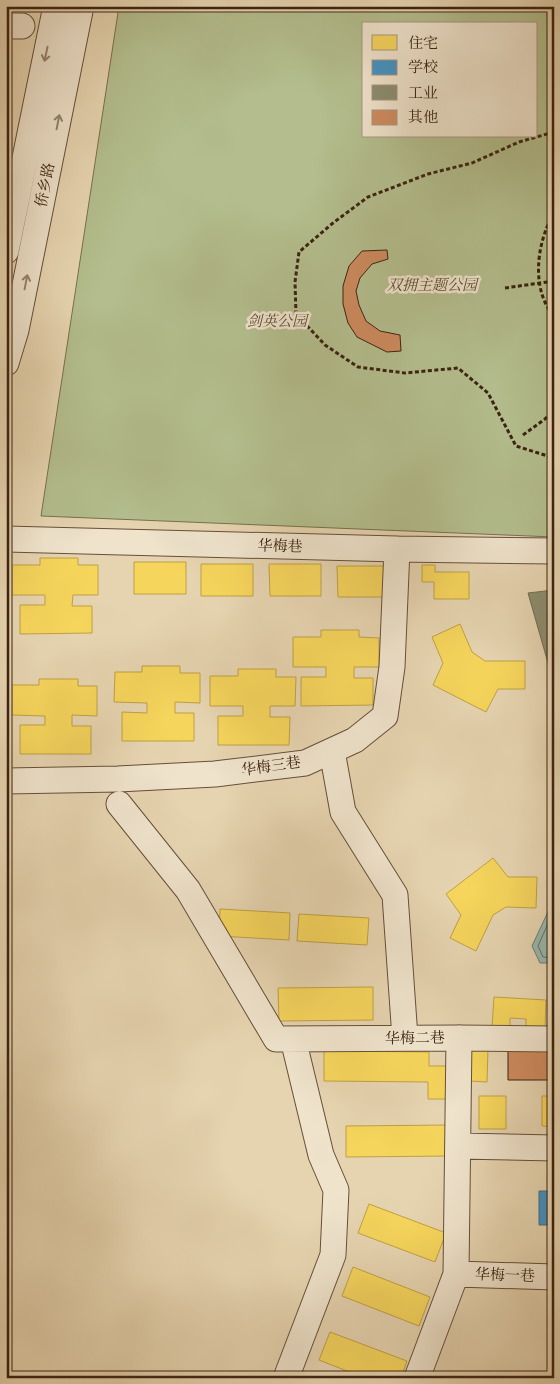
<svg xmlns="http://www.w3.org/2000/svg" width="560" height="1384" font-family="'IM FELL French Canon','Noto Serif SC',serif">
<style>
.green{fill:#b3bd8d;stroke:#77704e;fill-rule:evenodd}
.water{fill:#96b8ae;stroke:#727c6f}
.homes{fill:#f6d55c;stroke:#bea045}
.schools{fill:#4393c3;stroke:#41718d}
.industry{fill:#8c8c6e;stroke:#746c52}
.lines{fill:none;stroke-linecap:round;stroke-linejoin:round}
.shore{stroke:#686e5f;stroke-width:1}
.building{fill:#cd8b5e;stroke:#3b2310}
.minor-casing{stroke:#664f38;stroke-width:27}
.path{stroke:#3b2310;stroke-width:3;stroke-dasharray:4 2.5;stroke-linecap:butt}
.minor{stroke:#efe3cc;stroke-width:25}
.oneway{stroke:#95836e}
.labels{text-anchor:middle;stroke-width:5;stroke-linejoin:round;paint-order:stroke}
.street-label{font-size:15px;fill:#3b2310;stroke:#efe3cc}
.park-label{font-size:15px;font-style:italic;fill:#594a2f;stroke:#efe3cc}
</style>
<rect width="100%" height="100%" fill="#e6d4b0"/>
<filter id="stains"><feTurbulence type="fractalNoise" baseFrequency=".004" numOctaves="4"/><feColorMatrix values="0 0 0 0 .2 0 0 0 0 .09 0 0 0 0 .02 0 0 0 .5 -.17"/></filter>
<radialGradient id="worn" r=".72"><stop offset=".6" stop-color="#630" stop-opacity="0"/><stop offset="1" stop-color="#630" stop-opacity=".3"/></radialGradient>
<path class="green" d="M 119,6 L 554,6 L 554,537 L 41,516 ZM 364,24 L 536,24 L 536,136 L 364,136 Z"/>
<path class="water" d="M 554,899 L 554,963 L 540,963 L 532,946 Z"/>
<path class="homes" d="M 40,558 L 78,558 L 78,565 L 98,565 L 98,595 L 73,595 L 72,606 L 92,606 L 92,633 L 20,634 L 20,605 L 45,605 L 45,595 L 12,595 L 12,565 L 40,565 Z
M 134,562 L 186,562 L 186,594 L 134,594 Z
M 201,564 L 253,564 L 253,596 L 201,596 Z
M 269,564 L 321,564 L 321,596 L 270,596 Z
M 422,565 L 435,565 L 435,572 L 469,572 L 469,599 L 434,599 L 434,582 L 422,582 Z
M 337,566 L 389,566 L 389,597 L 338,597 Z
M 460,624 L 472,652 L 485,661 L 525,661 L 525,689 L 498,689 L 486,712 L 433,685 L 443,663 L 432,637 Z
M 321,630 L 359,630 L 359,637 L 379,638 L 379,667 L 354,667 L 354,678 L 373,678 L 373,705 L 301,706 L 301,677 L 326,677 L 326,667 L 293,667 L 293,637 L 321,637 Z
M 142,666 L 180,666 L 180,673 L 200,673 L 200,703 L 175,702 L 175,713 L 194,713 L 194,741 L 122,741 L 122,712 L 147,713 L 147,703 L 114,702 L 115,672 L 142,672 Z
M 238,669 L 276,669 L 276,677 L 296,677 L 295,706 L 270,706 L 270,717 L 290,717 L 289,745 L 218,745 L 218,716 L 243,716 L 243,706 L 210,706 L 210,676 L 238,676 Z
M 39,679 L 78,679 L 78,686 L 97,686 L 97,716 L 72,715 L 72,726 L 91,726 L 91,754 L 20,754 L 20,725 L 45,725 L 45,716 L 12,715 L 12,685 L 39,685 Z
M 493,858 L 508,877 L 537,877 L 536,908 L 506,907 L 493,915 L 476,951 L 450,938 L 461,915 L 446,894 Z
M 220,909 L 290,913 L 289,940 L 219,936 Z
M 299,914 L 369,918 L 367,945 L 297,941 Z
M 373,987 L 373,1020 L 279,1021 L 278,988 Z
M 494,997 L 546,1000 L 545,1030 L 526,1029 L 526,1019 L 510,1018 L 510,1029 L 492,1028 Z
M 472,1047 L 488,1048 L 487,1082 L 470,1081 Z
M 324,1051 L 429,1052 L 429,1066 L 453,1066 L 453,1099 L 428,1099 L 428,1082 L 324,1081 Z
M 479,1096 L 506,1096 L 506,1129 L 479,1129 Z
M 542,1096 L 554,1096 L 554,1127 L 542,1126 Z
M 450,1125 L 450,1156 L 346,1157 L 346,1126 Z
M 369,1204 L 446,1233 L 435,1262 L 358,1233 Z
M 353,1267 L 430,1297 L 419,1326 L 342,1296 Z
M 330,1332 L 407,1361 L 401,1378 L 365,1378 L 319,1360 Z"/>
<path class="schools" d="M 539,1191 L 554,1191 L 554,1225 L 539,1225 Z"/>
<path class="industry" d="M 554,590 L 554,684 L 528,593 Z"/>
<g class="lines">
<path class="shore" d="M 554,910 L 538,946 L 543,957 L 554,958"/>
</g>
<path class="building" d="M 387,250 L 388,259 L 372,264 L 360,278 L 356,291 L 359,305 L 366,321 L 380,331 L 400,335 L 401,351 L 387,352 L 357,337 L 348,323 L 343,304 L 343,286 L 349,266 L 362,251 Z
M 508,1050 L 554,1050 L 554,1080 L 508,1080 Z"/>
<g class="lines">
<defs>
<path id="minor" d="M 6,26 L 22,26
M 6,251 L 56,6
M 6,363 L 16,330 L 81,6
M 6,539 L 397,549 L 554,551
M 332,751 L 343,812 L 395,895 L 405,1038
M 6,781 L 118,779 L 215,774 L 305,763 L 355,740 L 385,716 L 392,667 L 397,549
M 119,804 L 188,890 L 276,1039 L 459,1038 L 554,1039
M 458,1146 L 554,1148
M 456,1274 L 554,1277
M 286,1378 L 333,1255 L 336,1190 L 321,1155 L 293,1039
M 417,1378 L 456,1274 L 459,1038"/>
</defs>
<use href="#minor" class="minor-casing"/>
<path class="path" d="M 554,132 L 519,142 L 472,163 L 428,174 L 368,197 L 333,223 L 299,252 L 295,282 L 296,314 L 325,345 L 358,367 L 405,373 L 458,368 L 488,393 L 516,446 L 554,458
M 554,213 C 537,241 530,289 554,316
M 505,288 L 554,281
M 523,435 L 545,419 L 554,409"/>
<use href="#minor" class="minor"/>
</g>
<defs><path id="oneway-shaft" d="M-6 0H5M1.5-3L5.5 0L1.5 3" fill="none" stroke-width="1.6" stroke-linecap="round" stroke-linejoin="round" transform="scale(1.25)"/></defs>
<g class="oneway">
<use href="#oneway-shaft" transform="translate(46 54) rotate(102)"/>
<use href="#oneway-shaft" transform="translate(58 122) rotate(-79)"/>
<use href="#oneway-shaft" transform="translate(26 282) rotate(-79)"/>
</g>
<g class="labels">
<g class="street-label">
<text transform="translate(45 185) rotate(-79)" y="5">侨乡路</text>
<text transform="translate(280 546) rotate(1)" y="5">华梅巷</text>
<text transform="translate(271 766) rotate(-8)" y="5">华梅三巷</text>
<text transform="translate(415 1038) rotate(-1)" y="5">华梅二巷</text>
<text transform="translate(505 1275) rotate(2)" y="5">华梅一巷</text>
</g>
<g class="park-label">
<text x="432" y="290">双拥主题公园</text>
<text x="277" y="326">剑英公园</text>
</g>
</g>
<rect width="560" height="1384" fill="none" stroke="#e6d4b0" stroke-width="25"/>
<rect x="8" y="8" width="545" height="1369" fill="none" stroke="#3b2310" stroke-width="2.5"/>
<rect x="12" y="12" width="535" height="1359" fill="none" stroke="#3b2310"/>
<rect x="362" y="22" width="175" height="115" fill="#efe3cc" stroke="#a79681"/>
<rect x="372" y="35" width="25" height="15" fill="#f6d55c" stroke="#a79681"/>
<text x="408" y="48" font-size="15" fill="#3b2310">住宅</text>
<rect x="372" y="60" width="25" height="15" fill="#4393c3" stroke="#a79681"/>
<text x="408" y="72" font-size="15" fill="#3b2310">学校</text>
<rect x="372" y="85" width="25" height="15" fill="#8c8c6e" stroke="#a79681"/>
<text x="408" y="98" font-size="15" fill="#3b2310">工业</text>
<rect x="372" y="110" width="25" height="15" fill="#cd8b5e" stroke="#a79681"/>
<text x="408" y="122" font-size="15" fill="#3b2310">其他</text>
<rect width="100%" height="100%" filter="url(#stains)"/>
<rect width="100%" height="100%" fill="url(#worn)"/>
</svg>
